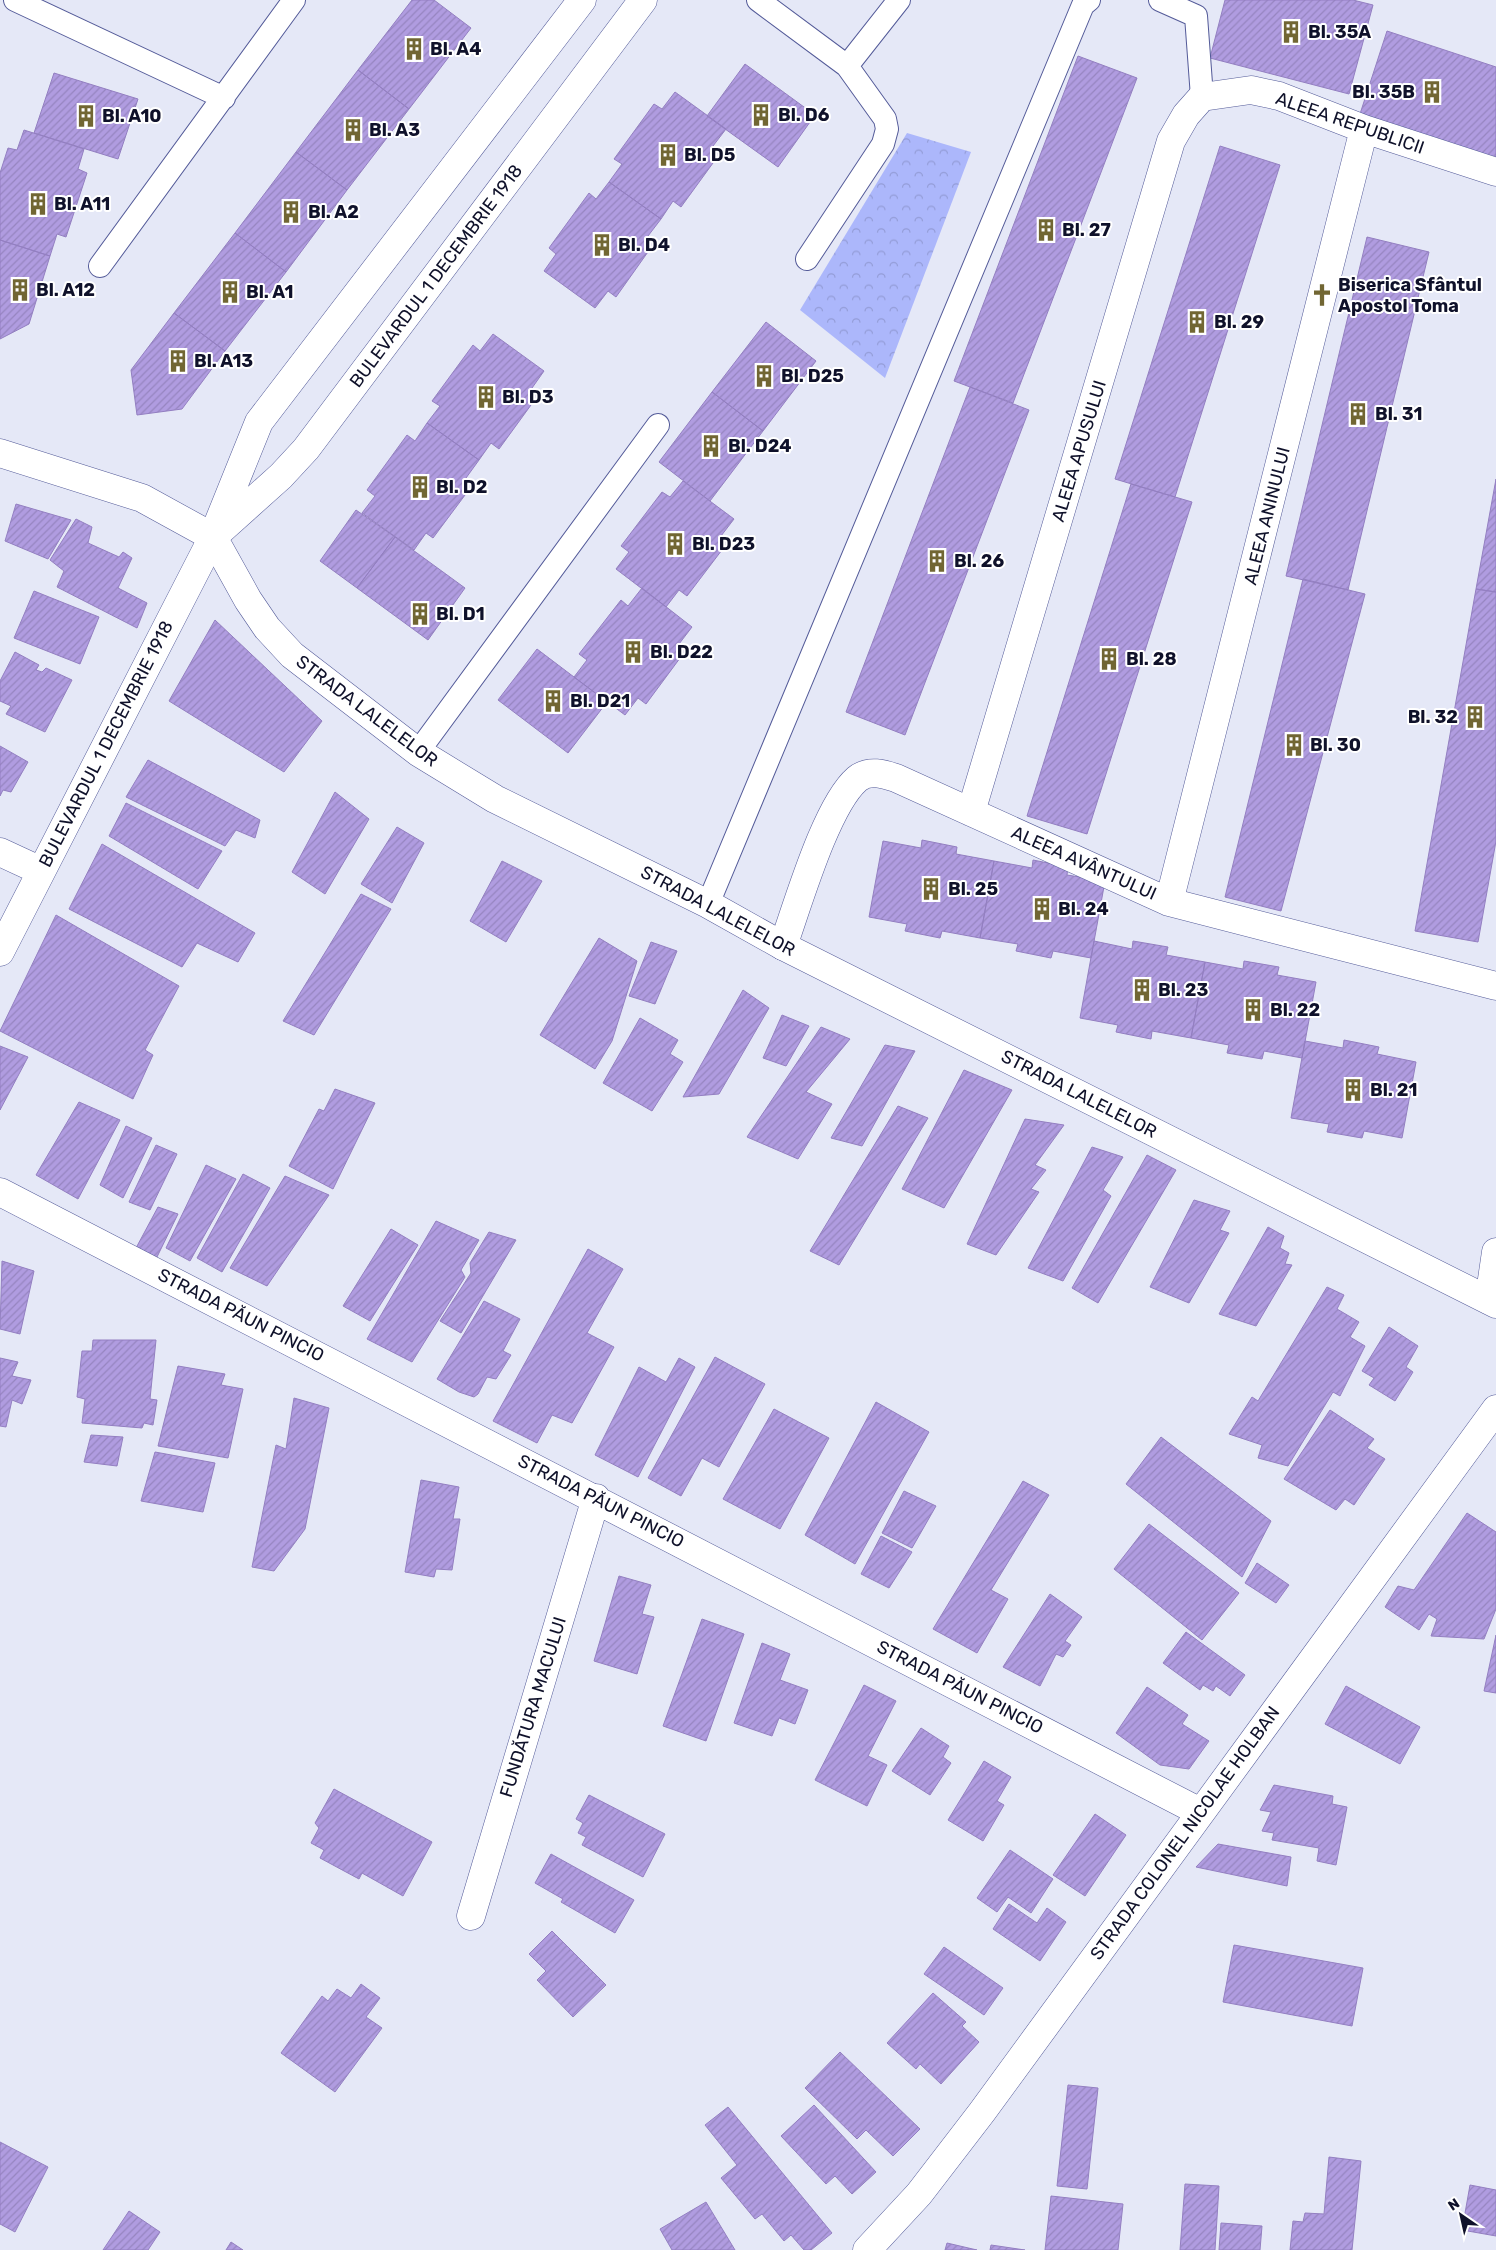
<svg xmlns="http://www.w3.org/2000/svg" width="1496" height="2250" font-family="Rubik,sans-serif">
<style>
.park{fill:url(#park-crowns)}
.building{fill:url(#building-hatch);stroke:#937fc1}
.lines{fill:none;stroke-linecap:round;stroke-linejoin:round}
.lane-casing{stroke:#545b99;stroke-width:24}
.street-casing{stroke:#545b99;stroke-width:29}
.secondary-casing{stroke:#545b99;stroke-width:29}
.lane{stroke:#fff;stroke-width:22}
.street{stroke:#fff;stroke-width:28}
.secondary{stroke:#fff;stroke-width:28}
.labels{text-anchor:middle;stroke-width:4;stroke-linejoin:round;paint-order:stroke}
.poi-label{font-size:18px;font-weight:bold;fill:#0f112a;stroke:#fff;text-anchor:start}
.street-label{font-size:18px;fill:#0f112a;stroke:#fff}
</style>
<defs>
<pattern id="park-crowns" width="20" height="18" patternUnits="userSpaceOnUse" patternTransform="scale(1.25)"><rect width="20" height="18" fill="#acb7fb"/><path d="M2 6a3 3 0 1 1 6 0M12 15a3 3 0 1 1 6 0" fill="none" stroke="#939cd7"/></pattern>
<pattern id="building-hatch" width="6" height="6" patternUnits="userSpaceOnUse" patternTransform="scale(1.25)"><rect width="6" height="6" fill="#b09ce0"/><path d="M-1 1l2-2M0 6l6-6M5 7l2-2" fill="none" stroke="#9685c0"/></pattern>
</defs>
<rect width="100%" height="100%" fill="#e5e8f7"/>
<path class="park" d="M 907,133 L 971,152 L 885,378 L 800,310 Z"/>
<path class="building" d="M 412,0 L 434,0 L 471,28 L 409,109 L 358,70 Z
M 1225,0 L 1353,0 L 1373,5 L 1349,94 L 1210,58 Z
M 1387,31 L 1496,67 L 1496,162 L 1359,117 Z
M 1078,56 L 1137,78 L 1013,403 L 954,381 Z
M 745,64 L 815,115 L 778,167 L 707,116 Z
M 358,70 L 409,109 L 347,190 L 296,152 Z
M 54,73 L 138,99 L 118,159 L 34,133 Z
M 675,92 L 726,129 L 713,146 L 721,152 L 681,207 L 673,201 L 661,219 L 609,182 L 622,164 L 614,159 L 654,104 L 662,109 Z
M 24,130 L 84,149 L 78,169 L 87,173 L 66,237 L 57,234 L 50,256 L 0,240 L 0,173 L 8,148 L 17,150 Z
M 1220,146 L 1280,165 L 1175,497 L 1115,479 Z
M 296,152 L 347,190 L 286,272 L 235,233 Z
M 609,182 L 661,219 L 648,236 L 655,242 L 616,297 L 608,291 L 595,308 L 544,271 L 556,254 L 549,248 L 589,193 L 596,199 Z
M 235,233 L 286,272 L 225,351 L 174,313 Z
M 1367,237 L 1429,252 L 1348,590 L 1286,576 Z
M 0,240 L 50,256 L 29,324 L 0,339 Z
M 174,313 L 225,351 L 182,409 L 137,415 L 131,370 Z
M 766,322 L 816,361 L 763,431 L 712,392 Z
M 493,334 L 544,371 L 532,388 L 539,394 L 499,449 L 491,443 L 479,460 L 427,423 L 440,406 L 432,401 L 473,345 L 480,351 Z
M 970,387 L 1029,410 L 905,735 L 846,712 Z
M 712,392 L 763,431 L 710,501 L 659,462 Z
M 427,423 L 479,460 L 466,478 L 474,483 L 433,538 L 426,533 L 414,550 L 362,513 L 375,496 L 367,490 L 407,435 L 415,441 Z
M 1496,479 L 1496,592 L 1476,589 Z
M 683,481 L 734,519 L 721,536 L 728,542 L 687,596 L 679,590 L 666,607 L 616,569 L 629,552 L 621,546 L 662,492 L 670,497 Z
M 1131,484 L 1192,502 L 1087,834 L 1027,816 Z
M 16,504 L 71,520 L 48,559 L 5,541 Z
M 356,510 L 395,537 L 357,588 L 320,561 Z
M 76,519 L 92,527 L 88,543 L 119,557 L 123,552 L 132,558 L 118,588 L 147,603 L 137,628 L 57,587 L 64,571 L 50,560 Z
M 395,537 L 465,588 L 428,640 L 357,588 Z
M 1303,579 L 1365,594 L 1281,911 L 1225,897 Z
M 642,588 L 692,627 L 679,644 L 686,650 L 646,704 L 638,698 L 625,715 L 574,677 L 587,660 L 579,654 L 621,600 L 628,606 Z
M 1476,589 L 1496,592 L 1496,841 L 1478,942 L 1415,931 Z
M 34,591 L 99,617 L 80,664 L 14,638 Z
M 215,620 L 322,721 L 284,772 L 169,701 Z
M 537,649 L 607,702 L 568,753 L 498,700 Z
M 15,652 L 39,665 L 36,670 L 42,672 L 46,668 L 72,680 L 45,732 L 6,714 L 11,706 L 0,701 L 0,681 Z
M 0,746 L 28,762 L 11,792 L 3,790 L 0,796 Z
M 148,760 L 260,820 L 255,838 L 236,830 L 225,846 L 126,797 Z
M 335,792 L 369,819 L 325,894 L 292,872 Z
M 126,803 L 222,851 L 198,889 L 109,836 Z
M 397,827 L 424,843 L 392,903 L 361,884 Z
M 922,840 L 957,847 L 956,854 L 994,861 L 980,938 L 942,931 L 940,938 L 905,931 L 907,924 L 869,917 L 883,841 L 921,848 Z
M 102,844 L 255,933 L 238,962 L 197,943 L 182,967 L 69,909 Z
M 1033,860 L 1068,867 L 1067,875 L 1105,881 L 1091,958 L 1053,951 L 1051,958 L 1016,951 L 1018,944 L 980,938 L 994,861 L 1032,868 Z
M 502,861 L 542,881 L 506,942 L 470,921 Z
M 361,894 L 391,909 L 314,1035 L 283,1021 Z
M 56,915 L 179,986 L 145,1050 L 153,1055 L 133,1099 L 0,1031 Z
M 599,938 L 637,961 L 612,1041 L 595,1069 L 540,1035 Z
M 1094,941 L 1132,949 L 1133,941 L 1168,947 L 1166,955 L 1205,962 L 1191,1038 L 1152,1031 L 1151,1039 L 1116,1032 L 1118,1025 L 1080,1018 Z
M 651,942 L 677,951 L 655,1004 L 629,996 Z
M 1244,961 L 1279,967 L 1277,975 L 1316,982 L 1302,1058 L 1264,1051 L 1262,1059 L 1227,1053 L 1229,1045 L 1191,1038 L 1205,962 L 1243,969 Z
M 743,990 L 769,1008 L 719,1094 L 683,1097 Z
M 782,1015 L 809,1026 L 786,1066 L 763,1058 Z
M 640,1018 L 678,1040 L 670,1054 L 683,1062 L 652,1111 L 603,1083 Z
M 821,1027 L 850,1039 L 806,1092 L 832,1104 L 798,1159 L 747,1137 Z
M 1344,1040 L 1379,1047 L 1377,1054 L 1416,1062 L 1402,1138 L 1364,1131 L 1362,1138 L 1327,1132 L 1329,1124 L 1291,1118 L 1305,1041 L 1343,1048 Z
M 885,1045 L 915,1051 L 862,1146 L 831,1138 Z
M 0,1046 L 28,1057 L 0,1110 Z
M 964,1070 L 1012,1090 L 944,1208 L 902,1189 Z
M 335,1089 L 375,1103 L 333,1189 L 289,1166 L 319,1109 L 324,1111 Z
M 79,1102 L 120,1120 L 78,1199 L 36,1175 Z
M 898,1106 L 928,1118 L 839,1265 L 810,1251 Z
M 1025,1119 L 1064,1125 L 1035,1165 L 1046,1170 L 1031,1189 L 1039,1192 L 996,1255 L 967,1244 Z
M 126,1126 L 152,1138 L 123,1198 L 100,1185 Z
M 156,1145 L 177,1154 L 150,1210 L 129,1202 Z
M 1092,1147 L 1123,1157 L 1103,1190 L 1111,1196 L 1063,1281 L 1028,1268 Z
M 1147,1155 L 1176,1170 L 1098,1303 L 1072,1288 Z
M 206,1165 L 236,1179 L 190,1261 L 166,1248 Z
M 243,1174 L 270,1188 L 222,1272 L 197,1258 Z
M 285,1176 L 329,1195 L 267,1286 L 230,1268 Z
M 1194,1200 L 1230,1211 L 1220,1230 L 1229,1233 L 1189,1303 L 1150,1287 Z
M 158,1207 L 178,1214 L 156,1259 L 136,1248 Z
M 436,1221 L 479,1240 L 461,1270 L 465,1277 L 412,1362 L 367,1339 Z
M 1268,1227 L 1284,1236 L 1280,1248 L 1289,1253 L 1285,1264 L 1292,1265 L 1256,1326 L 1219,1314 Z
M 391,1229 L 418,1245 L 370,1321 L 343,1306 Z
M 489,1232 L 516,1240 L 461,1333 L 440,1321 L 471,1273 L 470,1263 Z
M 588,1249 L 623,1269 L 587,1333 L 614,1347 L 572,1423 L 552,1415 L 537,1443 L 493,1421 Z
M 2,1261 L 34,1271 L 20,1334 L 0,1329 Z
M 1327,1287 L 1344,1295 L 1337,1309 L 1359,1322 L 1350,1337 L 1365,1346 L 1340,1396 L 1333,1392 L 1288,1466 L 1258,1458 L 1262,1445 L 1229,1434 L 1252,1397 L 1258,1401 Z
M 484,1301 L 520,1319 L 503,1351 L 511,1355 L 496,1379 L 487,1377 L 478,1394 L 474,1397 L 459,1392 L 437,1379 Z
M 1389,1327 L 1418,1346 L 1406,1367 L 1413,1372 L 1395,1401 L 1369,1385 L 1374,1378 L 1362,1371 Z
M 93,1340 L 156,1340 L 150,1399 L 157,1400 L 153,1425 L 144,1423 L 142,1428 L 82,1423 L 85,1399 L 77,1397 L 82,1351 L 92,1351 Z
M 715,1357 L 765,1384 L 719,1467 L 702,1458 L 681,1496 L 648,1478 Z
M 0,1358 L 18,1362 L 12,1376 L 31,1380 L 22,1404 L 12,1400 L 6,1427 L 0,1426 Z
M 679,1358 L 695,1367 L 638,1477 L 595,1455 L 639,1367 L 666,1382 Z
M 178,1366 L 225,1374 L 221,1385 L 243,1389 L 228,1458 L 158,1446 Z
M 294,1398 L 329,1408 L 305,1529 L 274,1571 L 252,1567 L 276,1445 L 286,1449 Z
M 876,1402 L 929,1432 L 855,1564 L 805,1535 Z
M 774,1409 L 829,1438 L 780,1529 L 723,1499 Z
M 1330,1410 L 1374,1439 L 1367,1448 L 1385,1459 L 1354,1505 L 1345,1499 L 1336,1510 L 1284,1479 Z
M 91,1435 L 123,1437 L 117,1466 L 84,1462 Z
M 1161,1437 L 1271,1521 L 1242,1577 L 1126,1484 Z
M 155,1452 L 215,1463 L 203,1512 L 141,1501 Z
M 421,1480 L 459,1487 L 453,1519 L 460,1519 L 452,1570 L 436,1569 L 434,1577 L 405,1572 Z
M 1023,1481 L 1049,1495 L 991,1590 L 1008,1599 L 977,1653 L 933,1629 Z
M 904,1491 L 936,1506 L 912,1548 L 882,1533 Z
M 1467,1513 L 1496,1532 L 1496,1609 L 1484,1639 L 1431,1636 L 1437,1619 L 1429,1614 L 1419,1630 L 1385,1607 L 1398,1586 L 1414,1590 Z
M 1149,1524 L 1239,1593 L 1202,1640 L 1114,1569 Z
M 881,1536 L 912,1552 L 889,1588 L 861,1574 Z
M 1257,1563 L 1289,1585 L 1276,1603 L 1245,1583 Z
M 619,1576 L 651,1585 L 642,1614 L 654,1617 L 637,1674 L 594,1661 Z
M 1050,1594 L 1082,1617 L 1065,1641 L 1071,1645 L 1063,1657 L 1056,1654 L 1040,1686 L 1003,1667 Z
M 702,1619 L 744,1634 L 706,1741 L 663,1726 Z
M 1186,1632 L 1245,1675 L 1230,1696 L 1216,1686 L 1213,1691 L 1203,1685 L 1200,1690 L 1163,1663 Z
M 1496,1635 L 1496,1693 L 1484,1691 Z
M 762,1643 L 790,1654 L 780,1680 L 808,1690 L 795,1724 L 779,1718 L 772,1736 L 734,1723 Z
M 864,1685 L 896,1701 L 868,1756 L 887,1765 L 867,1806 L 815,1780 Z
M 1346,1686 L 1420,1727 L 1400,1764 L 1325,1724 Z
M 1147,1687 L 1188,1715 L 1182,1724 L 1209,1741 L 1189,1769 L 1160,1765 L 1116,1733 Z
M 921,1728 L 949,1746 L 943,1757 L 951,1763 L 930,1795 L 892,1771 Z
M 984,1761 L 1011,1777 L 997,1801 L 1004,1805 L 983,1841 L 948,1820 Z
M 1274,1785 L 1333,1796 L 1332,1804 L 1347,1807 L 1336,1865 L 1317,1861 L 1319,1848 L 1272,1840 L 1274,1833 L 1262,1831 L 1271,1812 L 1260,1810 Z
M 334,1789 L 432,1842 L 403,1896 L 362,1873 L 359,1879 L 320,1858 L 324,1850 L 311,1843 L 319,1828 L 315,1823 Z
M 589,1795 L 665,1834 L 643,1877 L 582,1845 L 586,1837 L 578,1833 L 583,1823 L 576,1819 Z
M 1095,1814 L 1126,1835 L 1085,1896 L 1053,1875 Z
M 1218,1844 L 1291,1857 L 1287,1886 L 1196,1867 Z
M 1010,1850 L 1053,1879 L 1031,1913 L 1008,1897 L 997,1912 L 977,1898 Z
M 551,1854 L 634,1900 L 615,1933 L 561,1902 L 563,1899 L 535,1883 Z
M 1009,1904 L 1037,1923 L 1047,1908 L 1066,1922 L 1040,1961 L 993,1929 Z
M 552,1931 L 606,1985 L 573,2017 L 537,1980 L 546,1971 L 529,1954 Z
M 1234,1945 L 1363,1968 L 1352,2026 L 1223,2002 Z
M 944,1947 L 1003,1988 L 984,2015 L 924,1974 Z
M 361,1984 L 380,1998 L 366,2017 L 382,2028 L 335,2092 L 281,2053 L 322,1996 L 328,2001 L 337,1989 L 351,1998 Z
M 933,1993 L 966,2022 L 962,2026 L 979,2042 L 941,2084 L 920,2064 L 916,2069 L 887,2043 Z
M 840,2052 L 920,2129 L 893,2156 L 866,2130 L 857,2139 L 805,2088 Z
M 1068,2085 L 1098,2088 L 1087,2189 L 1057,2186 Z
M 814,2105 L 876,2172 L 852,2194 L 835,2176 L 826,2184 L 781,2136 Z
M 728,2107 L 832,2233 L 811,2250 L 804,2250 L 791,2235 L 784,2241 L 762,2214 L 755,2219 L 721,2178 L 737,2165 L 705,2125 Z
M 0,2142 L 48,2167 L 15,2232 L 0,2224 Z
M 1329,2157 L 1361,2161 L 1352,2250 L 1290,2250 L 1293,2221 L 1303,2222 L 1305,2213 L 1324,2214 Z
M 1185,2184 L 1219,2186 L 1215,2250 L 1180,2250 Z
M 1470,2185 L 1496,2190 L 1496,2236 L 1462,2230 Z
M 1051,2196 L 1123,2204 L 1118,2250 L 1045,2250 Z
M 706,2202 L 735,2250 L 672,2250 L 660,2229 Z
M 129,2211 L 160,2232 L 148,2250 L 103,2250 Z
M 1221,2223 L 1262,2226 L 1260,2250 L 1219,2250 Z
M 231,2242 L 243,2250 L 226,2250 Z
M 947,2243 L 977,2250 L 945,2250 Z
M 991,2245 L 1025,2250 L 990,2250 Z"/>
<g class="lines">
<defs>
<path id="lane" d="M 15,0 L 224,98
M 758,0 L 847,66
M 1160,0 L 1196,16 L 1202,97
M 807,259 L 883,144 L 887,129 L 885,119 L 847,66 L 899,0
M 100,266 L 294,0
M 418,752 L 658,425
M 708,904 L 1083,5 L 1089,0"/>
<path id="street" d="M 971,812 L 1171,141 L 1186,115 L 1202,97 L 1251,90 L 1279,96 L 1364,129 L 1496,172
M 0,852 L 41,871
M 1169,902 L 1364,129
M 783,946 C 798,904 826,806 857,779 C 869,769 884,774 896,778 L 1169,902 L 1496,986
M 0,952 L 213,537
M 0,1192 L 1200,1812
M 1489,1300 L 1496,1252
M 471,1916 L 596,1498
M 867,2250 L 919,2194 L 982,2112 L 1496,1409"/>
<path id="secondary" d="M 0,453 L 142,498 L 213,537 L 248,600 L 267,628 L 292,655 L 418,752 L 495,799 L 708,904 L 783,946 L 1496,1304
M 215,531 L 259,422 L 582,0
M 213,537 L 281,476 L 306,449 L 643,0"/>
</defs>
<use href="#lane" class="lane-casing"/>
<use href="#street" class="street-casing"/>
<use href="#secondary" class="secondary-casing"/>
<use href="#lane" class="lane"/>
<use href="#street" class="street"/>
<use href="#secondary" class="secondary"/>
</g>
<defs>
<symbol id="building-bare" viewBox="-9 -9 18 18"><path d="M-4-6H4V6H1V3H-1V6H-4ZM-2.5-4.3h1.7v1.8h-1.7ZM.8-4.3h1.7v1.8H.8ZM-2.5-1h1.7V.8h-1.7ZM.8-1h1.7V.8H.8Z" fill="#716633" stroke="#fff" stroke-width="2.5" paint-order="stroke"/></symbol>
<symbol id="church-bare" viewBox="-9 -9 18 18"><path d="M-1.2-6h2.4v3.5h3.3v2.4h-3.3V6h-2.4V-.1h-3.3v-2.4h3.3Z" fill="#716633" stroke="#fff" stroke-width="2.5" paint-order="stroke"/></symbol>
</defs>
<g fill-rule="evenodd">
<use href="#building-bare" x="1275" y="16" width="32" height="32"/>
<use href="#building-bare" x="398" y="33" width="32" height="32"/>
<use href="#building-bare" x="1416" y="76" width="32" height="32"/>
<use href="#building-bare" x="745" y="99" width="32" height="32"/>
<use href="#building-bare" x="70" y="100" width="32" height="32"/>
<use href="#building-bare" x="337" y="114" width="32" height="32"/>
<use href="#building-bare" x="652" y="139" width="32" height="32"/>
<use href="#building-bare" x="22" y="188" width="32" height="32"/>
<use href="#building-bare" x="275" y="196" width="32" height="32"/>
<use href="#building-bare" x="1030" y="214" width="32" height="32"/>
<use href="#building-bare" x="586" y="229" width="32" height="32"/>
<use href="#building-bare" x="4" y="274" width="32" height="32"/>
<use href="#building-bare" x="214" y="276" width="32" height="32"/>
<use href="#church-bare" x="1306" y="279" width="32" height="32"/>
<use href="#building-bare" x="1181" y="306" width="32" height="32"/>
<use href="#building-bare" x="162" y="345" width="32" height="32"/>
<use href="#building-bare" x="748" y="360" width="32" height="32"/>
<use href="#building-bare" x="470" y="381" width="32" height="32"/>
<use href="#building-bare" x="1342" y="398" width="32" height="32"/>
<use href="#building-bare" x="695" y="430" width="32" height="32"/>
<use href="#building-bare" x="404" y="471" width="32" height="32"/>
<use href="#building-bare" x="659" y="528" width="32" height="32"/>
<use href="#building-bare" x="921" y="545" width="32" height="32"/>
<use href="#building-bare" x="404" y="598" width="32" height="32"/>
<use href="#building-bare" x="617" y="636" width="32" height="32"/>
<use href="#building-bare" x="1093" y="643" width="32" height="32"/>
<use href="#building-bare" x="537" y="685" width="32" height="32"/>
<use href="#building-bare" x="1459" y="701" width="32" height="32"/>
<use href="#building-bare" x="1278" y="729" width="32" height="32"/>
<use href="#building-bare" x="915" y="873" width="32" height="32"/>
<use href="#building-bare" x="1026" y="893" width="32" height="32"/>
<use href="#building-bare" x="1126" y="974" width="32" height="32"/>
<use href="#building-bare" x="1237" y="994" width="32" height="32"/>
<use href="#building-bare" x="1337" y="1074" width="32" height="32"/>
</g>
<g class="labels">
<g class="poi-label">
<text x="1308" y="38">Bl. 35A</text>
<text x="430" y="55">Bl. A4</text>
<text x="1415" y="98" text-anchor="end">Bl. 35B</text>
<text x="778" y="121">Bl. D6</text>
<text x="102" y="122">Bl. A10</text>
<text x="369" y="136">Bl. A3</text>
<text x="684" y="161">Bl. D5</text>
<text x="54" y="210">Bl. A11</text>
<text x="308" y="218">Bl. A2</text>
<text x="1062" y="236">Bl. 27</text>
<text x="618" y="251">Bl. D4</text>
<text x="1338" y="291">Biserica Sfântul<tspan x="1338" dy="21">Apostol Toma</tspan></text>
<text x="36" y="296">Bl. A12</text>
<text x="246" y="298">Bl. A1</text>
<text x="1214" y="328">Bl. 29</text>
<text x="194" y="367">Bl. A13</text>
<text x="781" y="382">Bl. D25</text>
<text x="502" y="403">Bl. D3</text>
<text x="1375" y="420">Bl. 31</text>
<text x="728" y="452">Bl. D24</text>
<text x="436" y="493">Bl. D2</text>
<text x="692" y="550">Bl. D23</text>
<text x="954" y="567">Bl. 26</text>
<text x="436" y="620">Bl. D1</text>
<text x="650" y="658">Bl. D22</text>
<text x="1126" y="665">Bl. 28</text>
<text x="570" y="707">Bl. D21</text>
<text x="1458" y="723" text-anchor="end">Bl. 32</text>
<text x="1310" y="751">Bl. 30</text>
<text x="948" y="895">Bl. 25</text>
<text x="1058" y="915">Bl. 24</text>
<text x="1158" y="996">Bl. 23</text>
<text x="1270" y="1016">Bl. 22</text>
<text x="1370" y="1096">Bl. 21</text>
</g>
<g class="street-label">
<text transform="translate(1350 123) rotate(19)" y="6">ALEEA REPUBLICII</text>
<text transform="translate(436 276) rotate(-53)" y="6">BULEVARDUL 1 DECEMBRIE 1918</text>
<text transform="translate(1079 451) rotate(-73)" y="6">ALEEA APUSULUI</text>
<text transform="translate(1267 516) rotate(-76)" y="6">ALEEA ANINULUI</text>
<text transform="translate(367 711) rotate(37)" y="6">STRADA LALELELOR</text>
<text transform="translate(106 744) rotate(-63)" y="6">BULEVARDUL 1 DECEMBRIE 1918</text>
<text transform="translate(1084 863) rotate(24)" y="6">ALEEA AVÂNTULUI</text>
<text transform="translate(718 911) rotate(28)" y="6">STRADA LALELELOR</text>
<text transform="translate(1079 1094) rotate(27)" y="6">STRADA LALELELOR</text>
<text transform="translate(241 1315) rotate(27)" y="6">STRADA PĂUN PINCIO</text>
<text transform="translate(601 1501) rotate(27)" y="6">STRADA PĂUN PINCIO</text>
<text transform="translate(960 1687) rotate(27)" y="6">STRADA PĂUN PINCIO</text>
<text transform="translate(533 1707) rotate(-73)" y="6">FUNDĂTURA MACULUI</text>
<text transform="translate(1185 1833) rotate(-54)" y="6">STRADA COLONEL NICOLAE HOLBAN</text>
</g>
</g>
<g transform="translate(1461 2215) rotate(326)" stroke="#ffffff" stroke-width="4" paint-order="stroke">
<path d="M0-4L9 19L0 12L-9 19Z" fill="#0f112a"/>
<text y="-8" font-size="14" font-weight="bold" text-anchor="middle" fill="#0f112a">N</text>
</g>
</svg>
